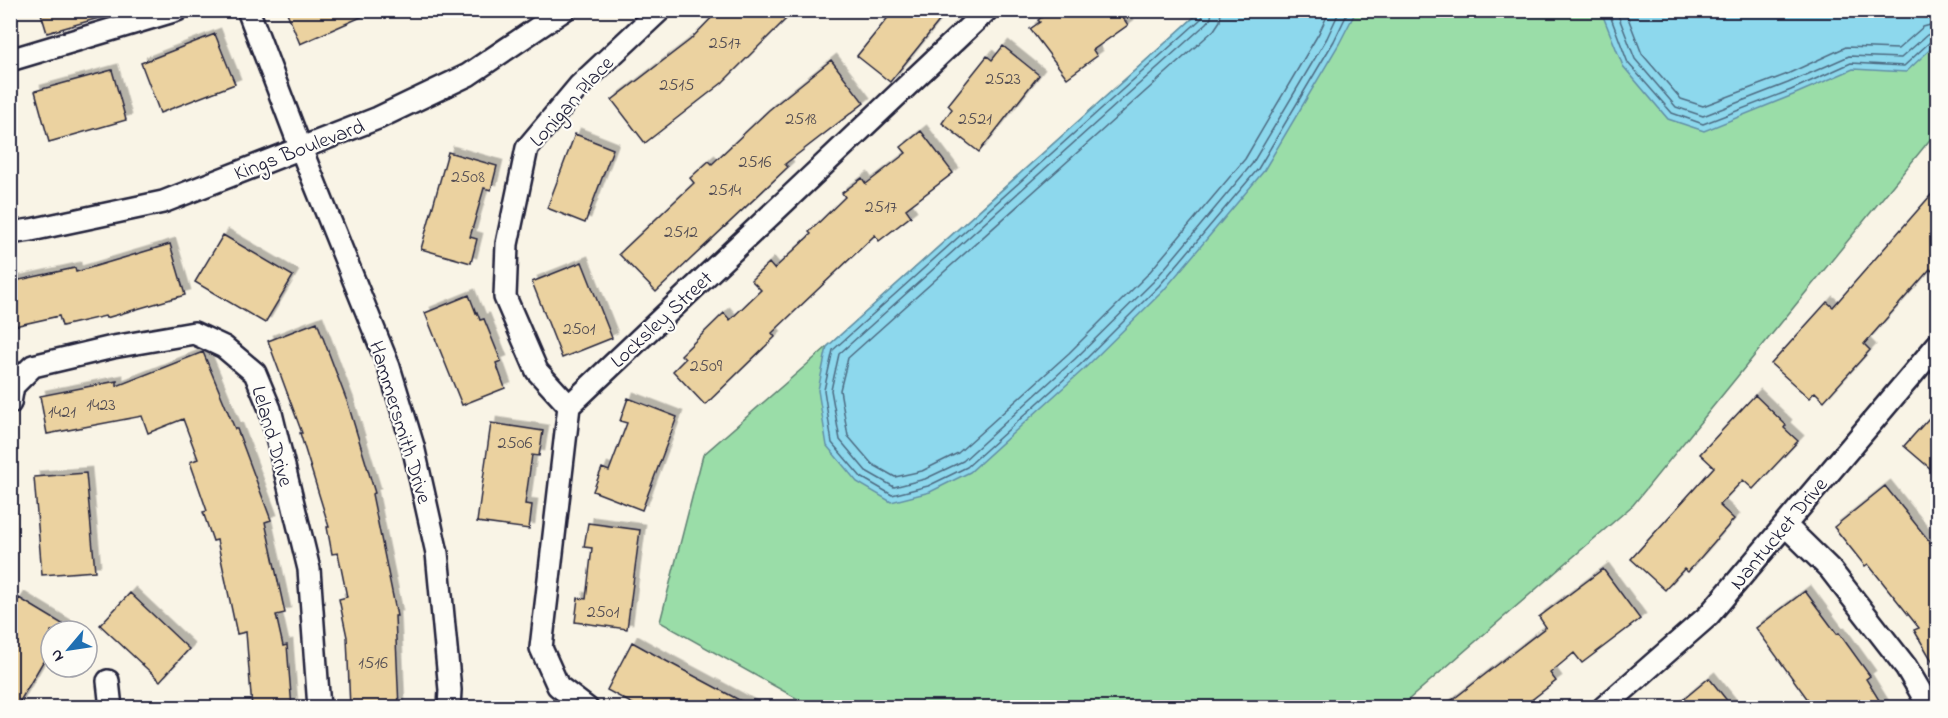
<svg xmlns="http://www.w3.org/2000/svg" width="1948" height="718" font-family="'Indie Flower',sans-serif">
<style>
.green{fill:#9adda8;stroke:#5e8072;stroke-width:1.5}
.water{fill:#8dd8ed;stroke:#628fa6;stroke-width:1.5}
.lines{fill:none;stroke-linecap:round;stroke-linejoin:round}
.shore{stroke:#4d6b82;stroke-width:1.5}
.building{fill:#ebd2a0;stroke:#22223b;stroke-width:1.5;filter:url(#shadow)}
.minor-casing{stroke:#22223b;stroke-width:26}
.minor{stroke:#fdfcf7;stroke-width:21}
.labels{text-anchor:middle;stroke-width:4.5;stroke-linejoin:round;paint-order:stroke}
.number-label{font-size:18px;fill:#544e54}
.street-label{font-size:21px;fill:#22223b;stroke:#fdfcf7}
</style>
<defs>
<filter id="shadow"><feDropShadow dx="5.5" dy="-5.5" stdDeviation="0" flood-color="#0004"/></filter>
</defs>
<rect width="100%" height="100%" fill="#f9f4e6"/>
<filter id="ink" filterUnits="userSpaceOnUse"><feTurbulence type="fractalNoise" baseFrequency=".0167" numOctaves="2"/><feDisplacementMap in="SourceGraphic" scale="12" xChannelSelector="R" yChannelSelector="G"/><feConvolveMatrix kernelMatrix="1 2 1 2 8 2 1 2 1" color-interpolation-filters="sRGB"/></filter>
<g filter="url(#ink)">
<path class="green" d="M 1201,11 L 1937,11 L 1937,131 L 1633,505 L 1400,707 L 812,707 L 660,622 L 703,455 L 827,347 Z"/>
<path class="water" d="M 1201,11 L 1356,11 L 1339,44 L 1263,172 L 1164,290 L 1084,369 L 970,472 L 930,492 L 891,502 L 857,482 L 827,446 L 818,390 L 827,347 Z
M 1601,11 L 1937,11 L 1937,43 L 1906,72 L 1853,69 L 1793,95 L 1704,131 L 1668,119 L 1623,66 Z"/>
<g class="lines">
<path class="shore" d="M 1205,10 L 1202,18 L 833,350 L 824,390 L 832,443 L 861,477 L 892,495 L 928,486 L 967,467 L 1080,365 L 1159,286 L 1258,169 L 1334,41 L 1349,10
M 1212,10 L 1211,18 L 1207,23 L 839,354 L 831,390 L 840,440 L 866,471 L 894,487 L 925,479 L 963,461 L 1075,359 L 1154,281 L 1252,164 L 1327,38 L 1340,10
M 1221,10 L 1220,21 L 1214,30 L 848,358 L 840,390 L 848,436 L 872,464 L 895,477 L 922,471 L 958,453 L 1069,353 L 1147,275 L 1245,159 L 1319,33 L 1330,10
M 1608,10 L 1628,63 L 1672,113 L 1703,124 L 1791,90 L 1851,63 L 1904,66 L 1931,41 L 1938,39
M 1616,10 L 1635,59 L 1676,107 L 1703,116 L 1788,83 L 1849,56 L 1901,58 L 1927,35 L 1938,32
M 1625,10 L 1642,54 L 1681,99 L 1703,106 L 1785,75 L 1846,47 L 1898,49 L 1923,27 L 1938,23"/>
</g>
<path class="building" d="M 40,10 L 108,10 L 109,15 L 47,33 Z
M 286,10 L 377,10 L 300,44 Z
M 719,10 L 778,10 L 786,19 L 722,83 L 645,143 L 612,100 L 690,40 Z
M 894,10 L 928,10 L 940,20 L 890,82 L 857,56 Z
M 1052,10 L 1118,10 L 1128,25 L 1093,50 L 1097,56 L 1067,78 L 1030,29 L 1040,22 L 1038,20 Z
M 215,34 L 235,84 L 160,113 L 141,63 Z
M 1003,46 L 1039,75 L 979,152 L 942,123 L 952,109 L 948,105 L 987,56 L 992,60 Z
M 831,60 L 864,103 L 785,164 L 788,167 L 656,292 L 619,254 L 694,183 L 690,178 L 709,161 L 712,164 L 769,110 Z
M 112,70 L 126,120 L 49,142 L 35,91 Z
M 921,131 L 953,173 L 906,209 L 911,216 L 879,241 L 875,235 L 772,333 L 775,337 L 705,405 L 673,371 L 685,359 L 681,355 L 724,313 L 730,320 L 761,290 L 751,280 L 769,263 L 774,269 L 811,234 L 809,232 L 845,197 L 842,193 L 862,178 L 866,184 L 906,153 L 901,147 Z
M 575,134 L 613,149 L 585,223 L 547,208 Z
M 448,152 L 497,166 L 491,190 L 484,188 L 470,237 L 477,239 L 471,263 L 421,249 Z
M 1938,187 L 1938,276 L 1930,269 L 1864,344 L 1870,350 L 1824,401 L 1815,392 L 1809,398 L 1771,364 L 1827,302 L 1833,307 Z
M 223,235 L 293,276 L 265,323 L 195,282 Z
M 170,244 L 185,295 L 106,318 L 105,316 L 62,326 L 59,316 L 10,327 L 10,282 L 75,268 L 76,272 Z
M 582,262 L 612,338 L 562,358 L 532,282 Z
M 469,295 L 476,313 L 477,312 L 480,320 L 484,319 L 501,361 L 496,363 L 505,388 L 462,405 L 425,313 Z
M 317,322 L 348,404 L 375,493 L 372,494 L 397,616 L 395,616 L 399,708 L 350,708 L 347,637 L 339,599 L 347,597 L 338,553 L 332,554 L 327,527 L 329,527 L 300,433 L 302,433 L 268,341 Z
M 203,352 L 235,429 L 237,429 L 271,520 L 265,522 L 285,613 L 276,615 L 283,646 L 287,645 L 292,708 L 252,708 L 246,632 L 237,634 L 217,540 L 213,541 L 203,512 L 207,511 L 190,462 L 198,459 L 183,419 L 148,433 L 142,416 L 47,434 L 40,396 L 117,381 L 117,386 Z
M 1755,395 L 1786,425 L 1784,428 L 1798,441 L 1753,489 L 1743,480 L 1719,505 L 1734,519 L 1688,572 L 1684,569 L 1665,590 L 1631,559 L 1714,467 L 1700,454 Z
M 628,398 L 677,417 L 642,510 L 593,491 L 602,468 L 609,471 L 627,423 L 620,421 Z
M 1938,408 L 1938,475 L 1904,446 Z
M 491,423 L 543,431 L 539,456 L 532,455 L 525,504 L 532,505 L 529,529 L 477,522 Z
M 86,473 L 95,571 L 42,575 L 34,477 Z
M 1885,486 L 1938,552 L 1938,671 L 1914,630 L 1919,628 L 1868,564 L 1865,566 L 1834,527 Z
M 588,523 L 640,530 L 627,629 L 575,622 L 578,598 L 586,599 L 592,548 L 584,547 Z
M 1603,569 L 1640,619 L 1582,663 L 1574,653 L 1550,673 L 1556,681 L 1521,708 L 1442,708 L 1546,627 L 1539,617 Z
M 1805,591 L 1837,634 L 1839,633 L 1870,676 L 1866,679 L 1884,708 L 1814,708 L 1756,628 Z
M 130,593 L 189,649 L 160,681 L 100,625 Z
M 19,598 L 74,631 L 51,631 L 51,648 L 16,708 L 10,708 L 10,612 Z
M 632,642 L 668,662 L 754,708 L 640,708 L 607,690 Z
M 1709,678 L 1733,708 L 1673,708 Z"/>
<g class="lines">
<defs>
<path id="minor" d="M 248,10 L 301,149 L 389,367 L 413,446 L 437,553 L 450,690 L 449,708
M 10,60 L 177,10
M 10,233 L 31,230 L 163,202 L 378,118 L 468,75 L 564,10
M 10,403 L 13,386 L 33,366 L 113,347 L 194,333 L 224,347 L 255,373 L 270,409 L 309,569 L 319,708
M 569,406 L 537,371 L 505,297 L 507,244 L 527,148 L 579,86 L 660,10
M 1785,525 L 1830,569 L 1906,667 L 1930,708
M 108,681 L 111,708
M 587,708 L 558,686 L 541,648 L 569,406 L 987,10
M 1603,708 L 1708,616 L 1938,344"/>
</defs>
<use href="#minor" class="minor-casing"/>
<use href="#minor" class="minor"/>
</g>
</g>
<g class="labels">
<g class="number-label">
<text x="725" y="48">2517</text>
<text x="1003" y="84">2523</text>
<text x="677" y="90">2515</text>
<text x="801" y="124">2518</text>
<text x="975" y="124">2521</text>
<text x="755" y="167">2516</text>
<text x="468" y="182">2508</text>
<text x="725" y="195">2514</text>
<text x="881" y="212">2517</text>
<text x="681" y="237">2512</text>
<text x="579" y="334">2501</text>
<text x="706" y="371">2509</text>
<text x="101" y="410">1423</text>
<text x="62" y="417">1421</text>
<text x="515" y="448">2506</text>
<text x="603" y="617">2501</text>
<text x="373" y="668">1516</text>
</g>
<g class="street-label">
<text transform="translate(571 101) rotate(-48)" y="7">Lonigan Place</text>
<text transform="translate(299 149) rotate(-21)" y="7">Kings Boulevard</text>
<text transform="translate(661 319) rotate(-43)" y="7">Locksley Street</text>
<text transform="translate(401 422) rotate(73)" y="7">Hammersmith Drive</text>
<text transform="translate(273 436) rotate(74)" y="7">Leland Drive</text>
<text transform="translate(1778 533) rotate(-50)" y="7">Nantucket Drive</text>
</g>
</g>
<rect width="1948" height="718" fill="none" stroke="#fdfcf7" stroke-width="36"/>
<rect x="18" y="18" width="1912" height="682" fill="none" stroke="#22223b" stroke-width="2" filter="url(#ink)"/>
<g transform="translate(69 649) rotate(241)"><circle r="28" fill="#fdfcf7" stroke="#a5a5ac" stroke-width="1.5"/>
<path d="M0-4.5L10 22L0 15L-10 22Z" fill="#1f6fb2"/>
<text y="-9" font-size="16" font-weight="bold" text-anchor="middle" fill="#22223b">N</text>
</g>
</svg>
